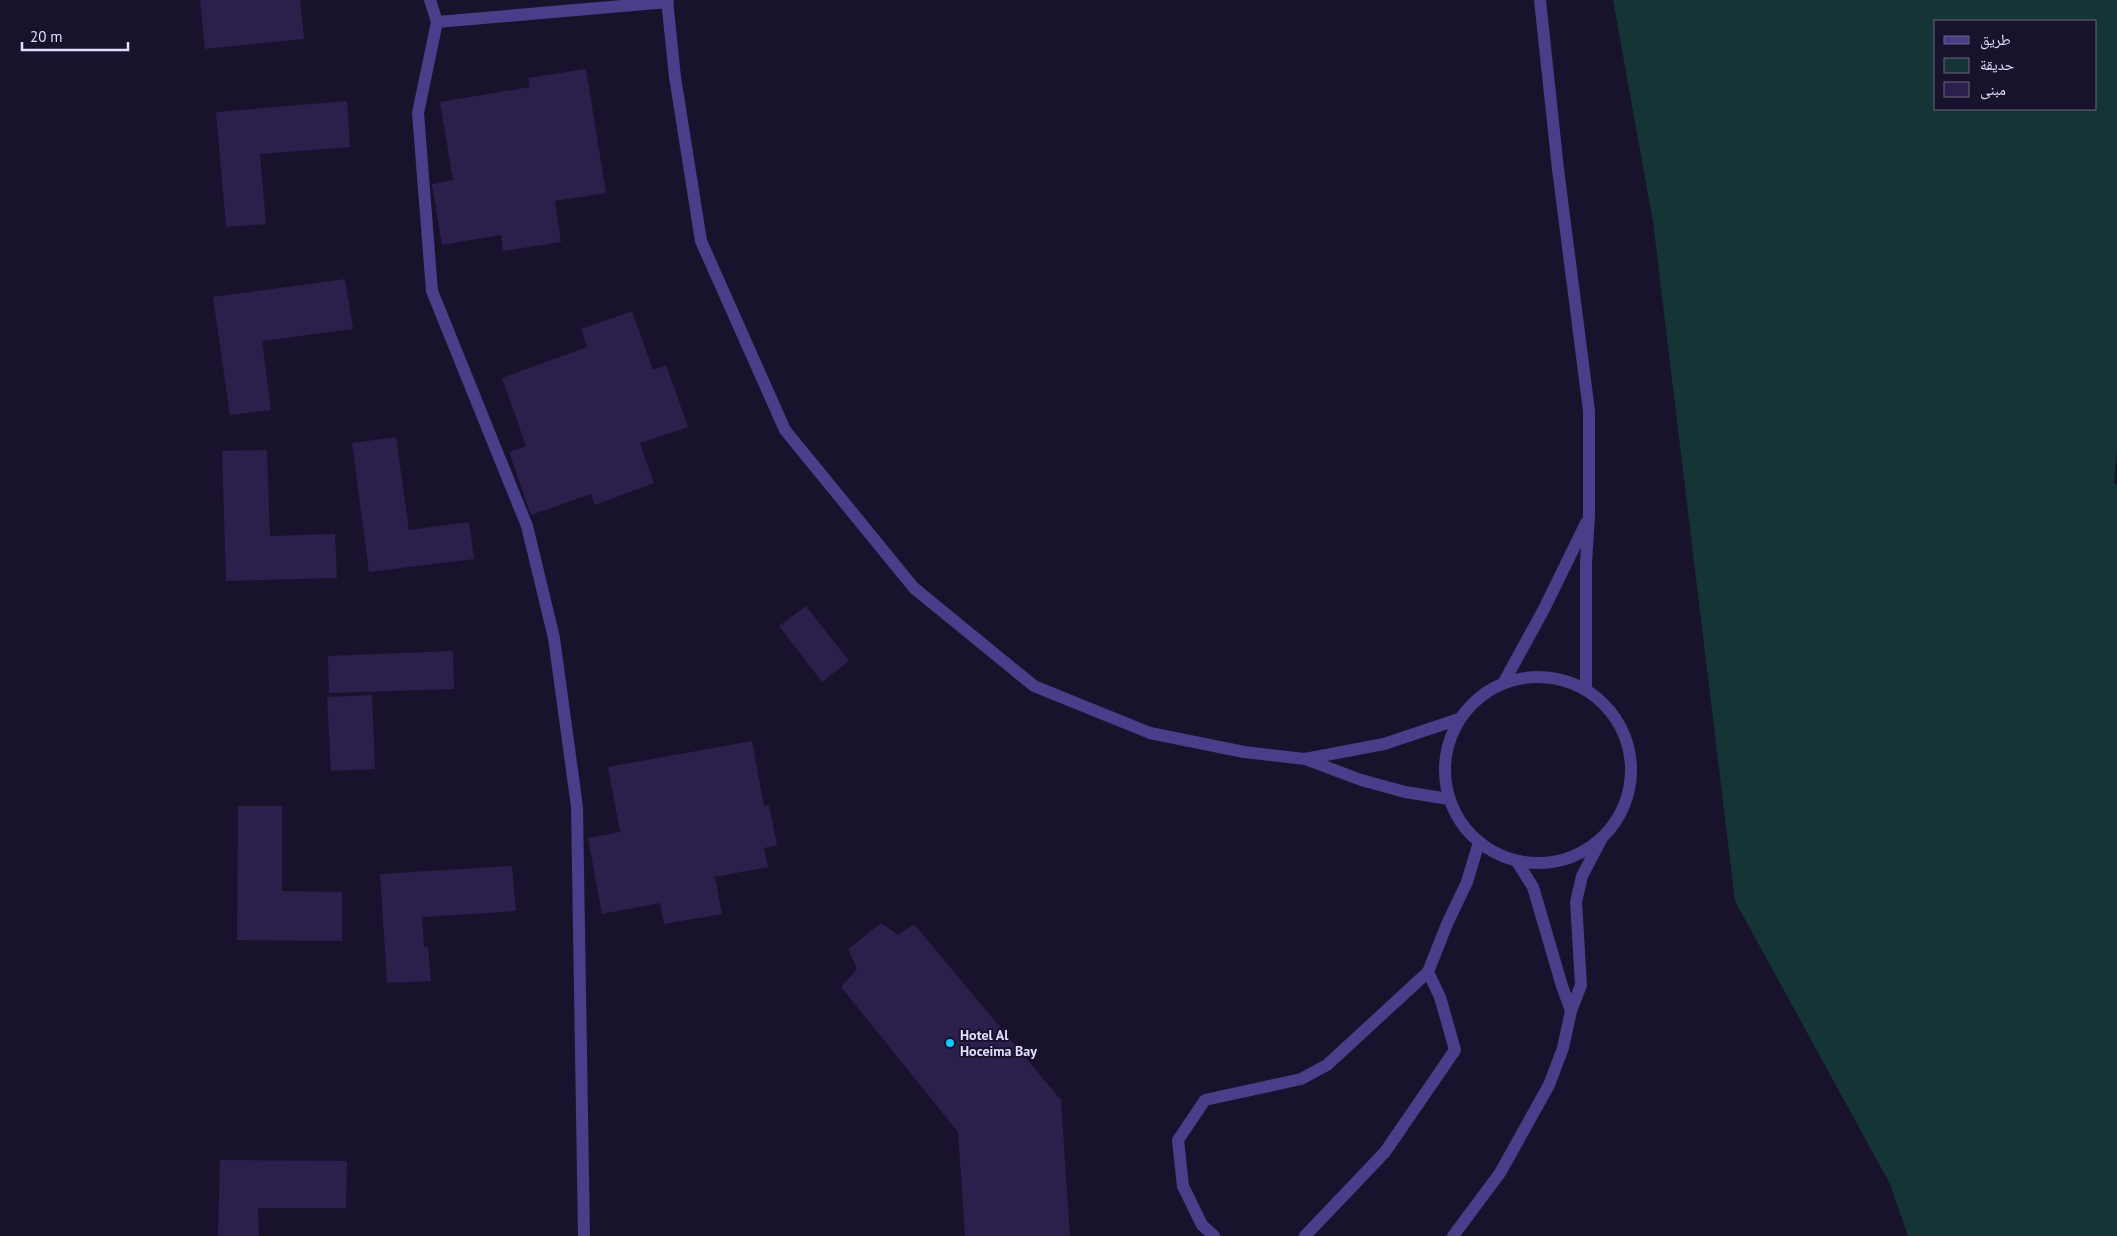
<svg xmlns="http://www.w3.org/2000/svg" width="2117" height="1236" font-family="'PT Sans','Noto Naskh Arabic',sans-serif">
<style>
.green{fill:#153436;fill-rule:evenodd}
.building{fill:#2c1f4c}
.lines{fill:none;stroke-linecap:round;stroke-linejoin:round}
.minor{stroke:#483e89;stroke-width:12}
.poi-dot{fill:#0eccf9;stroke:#19122c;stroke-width:2}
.labels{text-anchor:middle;stroke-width:4;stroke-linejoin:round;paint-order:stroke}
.poi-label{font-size:14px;font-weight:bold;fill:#e4defe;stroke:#19122c;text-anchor:start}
</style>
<rect width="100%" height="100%" fill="#19122c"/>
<path class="green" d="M 1613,0 L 2117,0 L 2117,451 L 2114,482 L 2117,485 L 2117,1236 L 1908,1236 L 1890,1184 L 1735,901 L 1653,222 ZM 1936,21 L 2096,21 L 2096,109 L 1936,109 Z"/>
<path class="building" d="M 200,0 L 300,0 L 304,39 L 205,49 Z
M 586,69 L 606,193 L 555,201 L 561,242 L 503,251 L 501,235 L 442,245 L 432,184 L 453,180 L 440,102 L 530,87 L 528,78 Z
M 347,101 L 350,147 L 260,154 L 266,224 L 226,227 L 216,112 Z
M 345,279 L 353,329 L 262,341 L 271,410 L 230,415 L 213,297 Z
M 632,311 L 653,370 L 666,365 L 688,427 L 640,443 L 654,483 L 595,505 L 591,494 L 531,515 L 509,452 L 526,446 L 502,378 L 587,347 L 581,329 Z
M 396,437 L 409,530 L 469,522 L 474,559 L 369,572 L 352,443 Z
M 267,450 L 270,536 L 335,534 L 337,578 L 226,581 L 222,451 Z
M 806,606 L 849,661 L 822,682 L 779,626 Z
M 453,651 L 454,689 L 329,693 L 328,656 Z
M 372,695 L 375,769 L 331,771 L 327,697 Z
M 752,741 L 764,806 L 769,805 L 777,845 L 764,848 L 768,867 L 715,877 L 722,914 L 664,924 L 660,903 L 602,914 L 588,838 L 620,832 L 608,767 Z
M 238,806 L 282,806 L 282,891 L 342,892 L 342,941 L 237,940 Z
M 512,866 L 516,911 L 422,917 L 424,947 L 428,947 L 431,981 L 387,983 L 380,874 Z
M 881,923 L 898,935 L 914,924 L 1061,1100 L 1070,1236 L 965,1236 L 958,1132 L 841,987 L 857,969 L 848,949 Z
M 220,1160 L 347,1161 L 346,1208 L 258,1208 L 259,1236 L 218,1236 Z"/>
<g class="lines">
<path class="minor" d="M 430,0 L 437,22 L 418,113 L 432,291 L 527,526 L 554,638 L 577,807 L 584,1236
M 667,0 L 675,77 L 701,241 L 785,430 L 914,588 L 1034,686 L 1150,733 L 1244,752 L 1305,759 L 1361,780 L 1405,792 L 1449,799
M 1540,0 L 1558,169 L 1589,411 L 1589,516 L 1586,563 L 1586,689
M 437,22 L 668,2
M1445 770a93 93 0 1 1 186 0a93 93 0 1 1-186 0Z
M 1504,682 L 1544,609 L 1586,523
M 1305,759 L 1384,744 L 1459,719
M 1516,860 L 1533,887 L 1562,986 L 1571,1011
M 1214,1236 L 1202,1225 L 1183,1186 L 1178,1140 L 1205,1100 L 1301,1079 L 1327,1065 L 1428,972 L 1447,924 L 1467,882 L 1479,842
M 1305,1236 L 1385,1152 L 1455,1050 L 1440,997 L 1428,972
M 1453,1236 L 1500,1173 L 1549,1085 L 1563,1048 L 1571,1011 L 1581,985 L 1576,902 L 1582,876 L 1601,840"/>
</g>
<circle class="poi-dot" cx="950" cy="1043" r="5"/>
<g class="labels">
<g class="poi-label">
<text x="960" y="1040">Hotel Al<tspan x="960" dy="16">Hoceima Bay</tspan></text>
</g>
</g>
<rect x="1934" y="20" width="162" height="90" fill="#19122c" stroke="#6a6480"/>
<rect x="1944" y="36" width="25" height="8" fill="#483e89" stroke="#6a6480"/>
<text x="1980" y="45" font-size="15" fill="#e4defe">طريق</text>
<rect x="1944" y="58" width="25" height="15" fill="#153436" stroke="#6a6480"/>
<text x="1980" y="70" font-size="15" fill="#e4defe">حديقة</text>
<rect x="1944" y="82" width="25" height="15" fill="#2c1f4c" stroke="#6a6480"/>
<text x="1980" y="95" font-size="15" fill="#e4defe">مبنى</text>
<path d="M22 42v8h106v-8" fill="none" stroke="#e4defe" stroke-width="2.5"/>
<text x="30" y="42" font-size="15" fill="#e4defe" stroke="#19122c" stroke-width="4" paint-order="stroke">20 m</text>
</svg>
